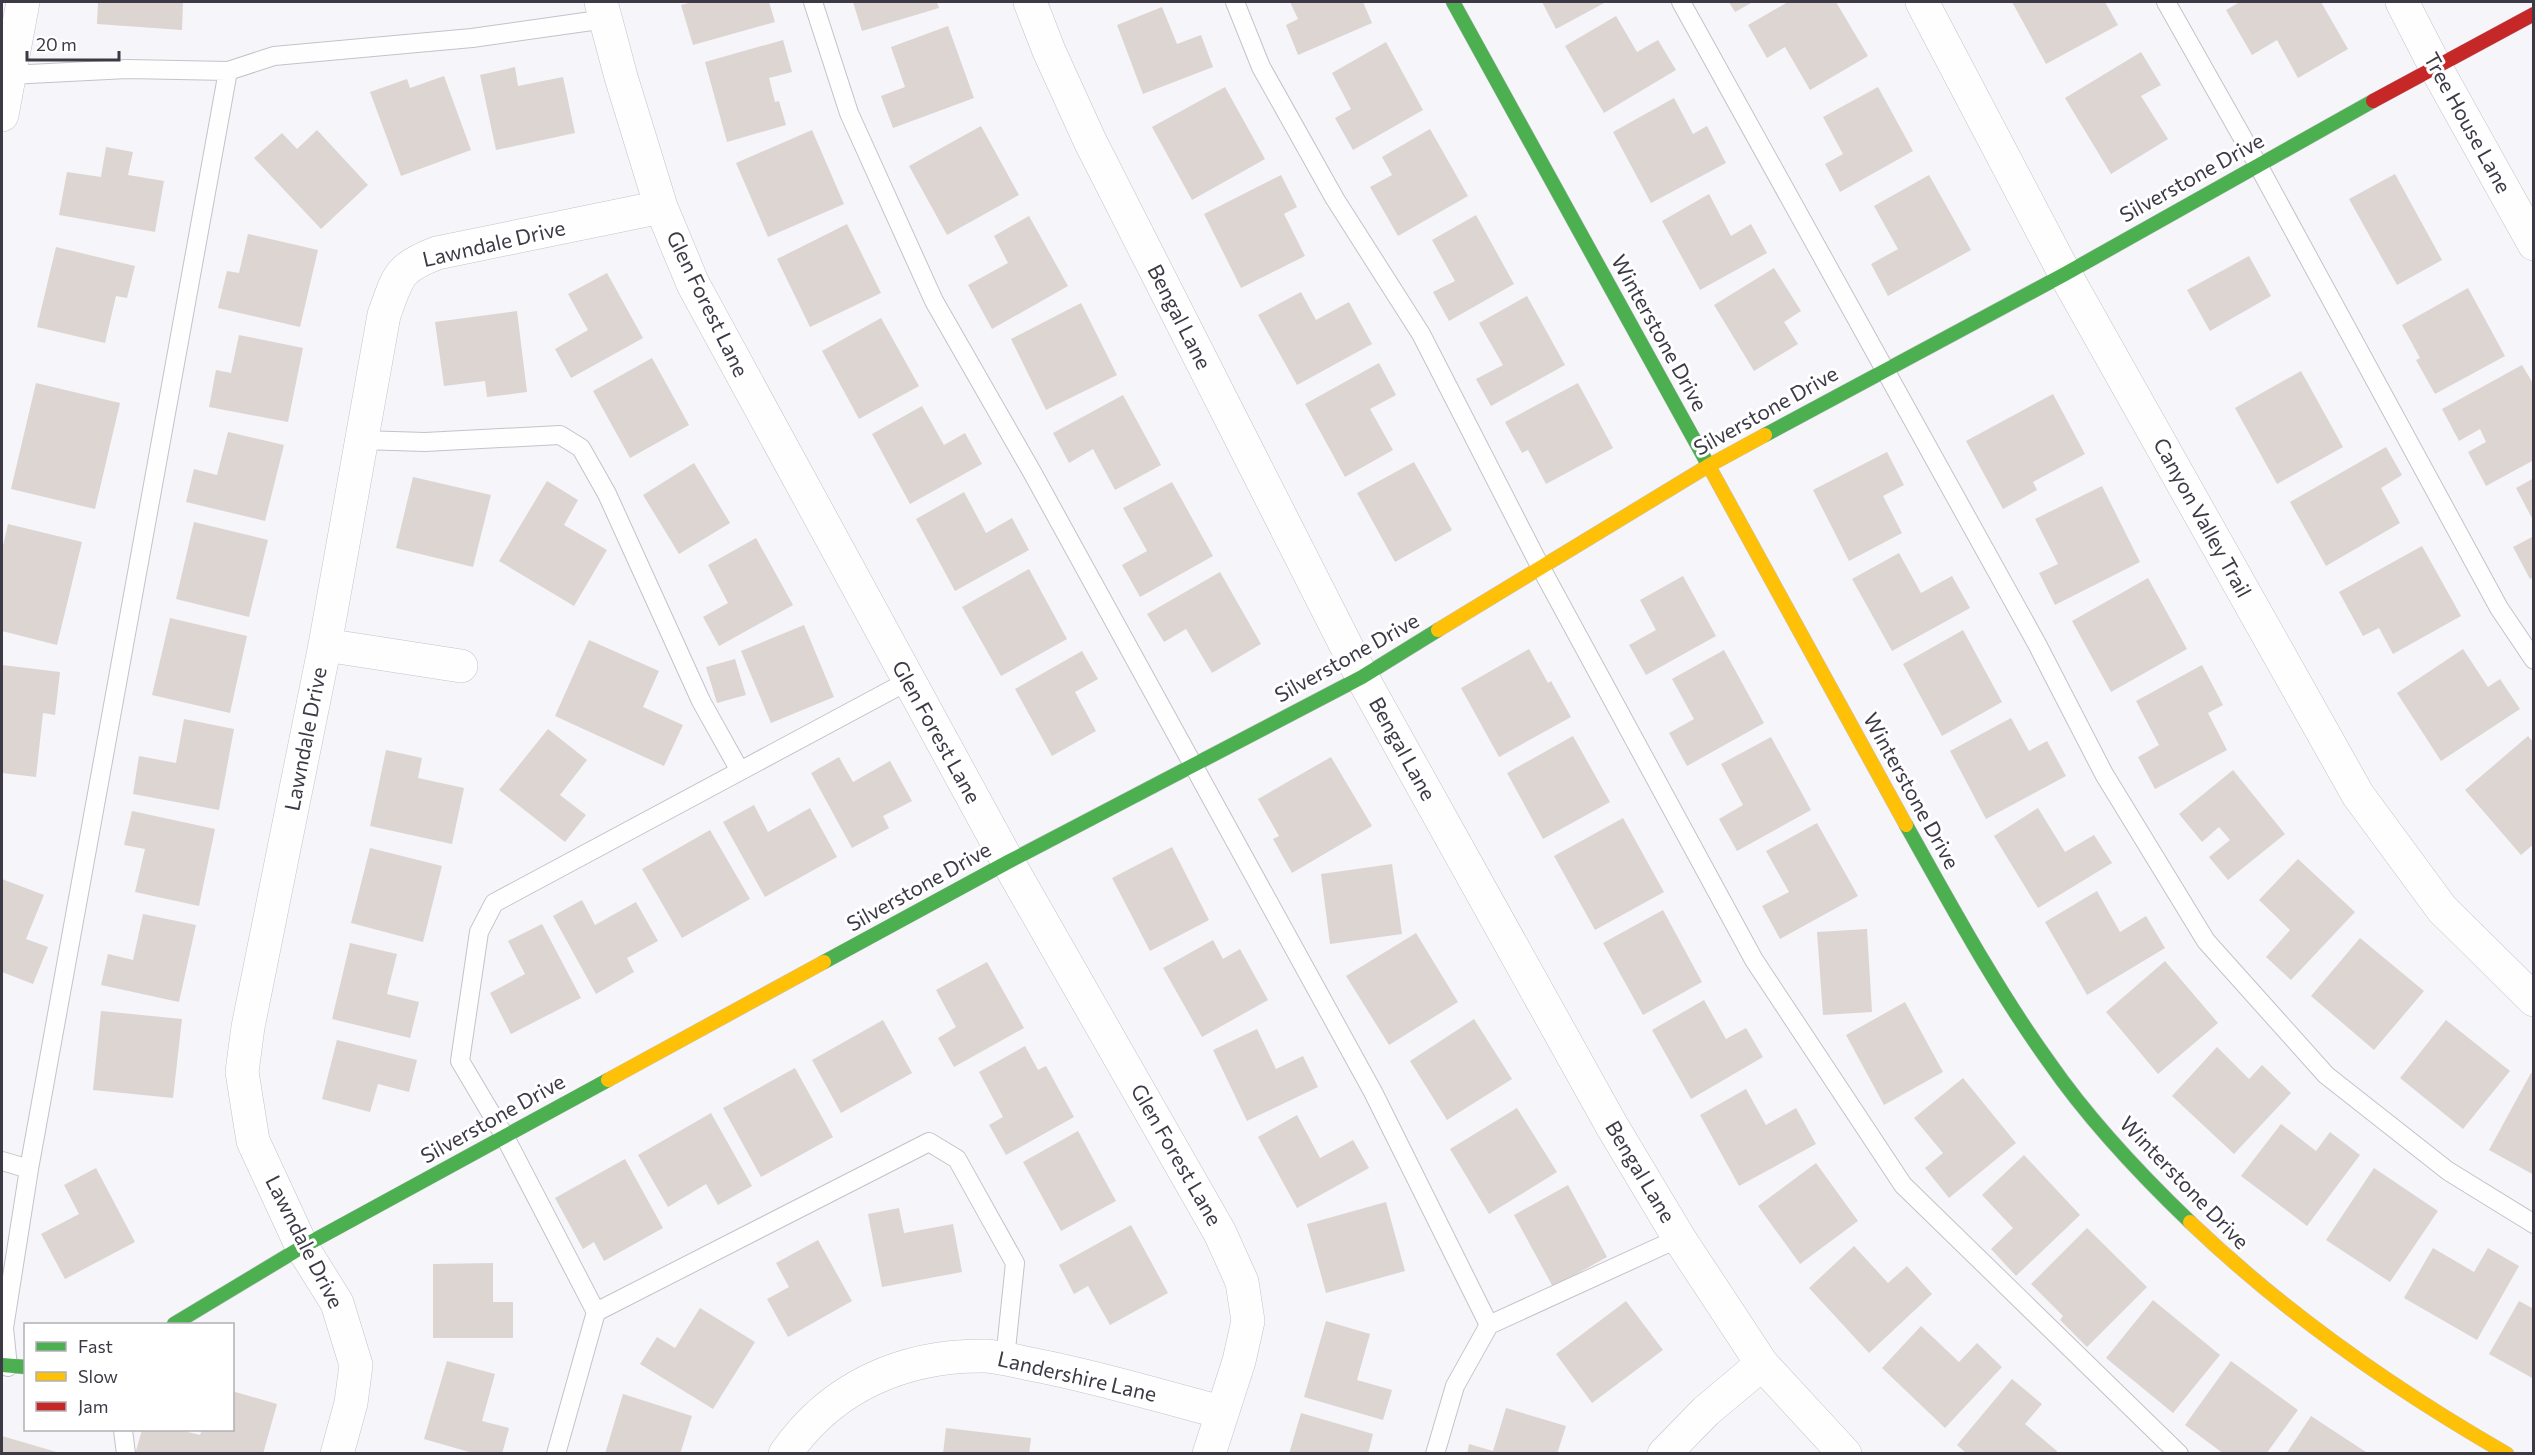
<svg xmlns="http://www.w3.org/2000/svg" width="2535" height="1455" font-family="Commissioner,sans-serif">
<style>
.building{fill:#ddd5d1}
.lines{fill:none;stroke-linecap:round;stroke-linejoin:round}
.lane-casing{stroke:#c4c2ca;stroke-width:20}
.street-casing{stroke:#c4c2ca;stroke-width:34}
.fast-casing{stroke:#c4c2ca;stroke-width:15}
.slow-casing{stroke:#c4c2ca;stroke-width:15}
.jam-casing{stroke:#c4c2ca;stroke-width:15}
.lane{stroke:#fefefe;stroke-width:18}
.street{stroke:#fefefe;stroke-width:33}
.fast{stroke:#4caf50;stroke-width:14}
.slow{stroke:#ffc107;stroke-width:14}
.jam{stroke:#c62828;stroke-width:14}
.labels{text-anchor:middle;stroke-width:6;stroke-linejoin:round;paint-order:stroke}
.street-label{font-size:21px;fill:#3d3a46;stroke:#fff}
</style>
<rect width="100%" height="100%" fill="#f6f5f9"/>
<path class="building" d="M 98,2 L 183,2 L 182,30 L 97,24 Z
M 693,2 L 769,2 L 775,22 L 693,45 L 681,5 Z
M 853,2 L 937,2 L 939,8 L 862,31 Z
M 1290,2 L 1363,2 L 1372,23 L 1298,55 L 1286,25 L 1298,19 Z
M 1542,2 L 1606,2 L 1556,29 Z
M 1729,2 L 1753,2 L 1735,12 Z
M 1788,2 L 1836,2 L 1868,56 L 1810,90 L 1785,47 L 1767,58 L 1748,25 Z
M 2012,2 L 2105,2 L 2118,25 L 2046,64 Z
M 2240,2 L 2321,2 L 2348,49 L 2298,78 L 2277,40 L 2252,55 L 2226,10 Z
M 1162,7 L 1177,44 L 1201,35 L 1213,67 L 1143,94 L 1117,25 Z
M 1616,16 L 1637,52 L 1658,40 L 1676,70 L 1604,113 L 1565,46 Z
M 948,26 L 974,98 L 893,128 L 881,96 L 905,87 L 891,47 Z
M 783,40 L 792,72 L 769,78 L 775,102 L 779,101 L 786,125 L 727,142 L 705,62 Z
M 1386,42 L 1423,110 L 1353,150 L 1335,118 L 1351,109 L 1332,73 Z
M 2141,52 L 2161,85 L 2141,96 L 2168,139 L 2111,174 L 2065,98 Z
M 515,67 L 518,86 L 563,77 L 575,133 L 496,150 L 480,75 Z
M 444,76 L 471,150 L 401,176 L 370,92 L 407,79 L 410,88 Z
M 1225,87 L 1265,159 L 1192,200 L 1152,127 Z
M 1878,87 L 1913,151 L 1840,192 L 1825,164 L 1843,154 L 1823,117 Z
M 1674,98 L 1693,134 L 1707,126 L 1726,163 L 1651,203 L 1613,132 Z
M 981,126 L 1019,195 L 947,235 L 909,166 Z
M 1430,129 L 1468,196 L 1398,236 L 1370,187 L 1392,175 L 1382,157 Z
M 317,130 L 368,185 L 321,229 L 254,158 L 282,133 L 297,149 Z
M 812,130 L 844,204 L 768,237 L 736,163 Z
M 106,147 L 133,152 L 128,175 L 164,181 L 155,232 L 59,215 L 67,172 L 101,177 Z
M 2395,174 L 2442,260 L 2397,285 L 2349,199 Z
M 1281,175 L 1297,207 L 1284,214 L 1305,256 L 1241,288 L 1204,214 Z
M 1929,175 L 1971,250 L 1888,296 L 1871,264 L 1898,249 L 1874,206 Z
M 1709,194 L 1731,236 L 1751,224 L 1767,253 L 1700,290 L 1662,221 Z
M 1476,215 L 1514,284 L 1449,321 L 1433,292 L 1455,281 L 1432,240 Z
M 1029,216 L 1068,286 L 992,329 L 968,285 L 1008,263 L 994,236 Z
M 847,224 L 881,293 L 810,327 L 777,259 Z
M 248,234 L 318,250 L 300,327 L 218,308 L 227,271 L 239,273 Z
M 56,247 L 135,266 L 127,298 L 116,296 L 105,343 L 37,327 Z
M 2249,256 L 2271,296 L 2210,331 L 2187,290 Z
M 1774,268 L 1801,311 L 1784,322 L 1798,344 L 1754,371 L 1714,305 Z
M 607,273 L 643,338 L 571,378 L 555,349 L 588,330 L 568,294 Z
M 2468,288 L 2505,356 L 2435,394 L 2416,360 L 2420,358 L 2402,325 Z
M 1301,292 L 1316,320 L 1349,302 L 1372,344 L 1297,385 L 1258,315 Z
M 1527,296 L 1565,365 L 1491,406 L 1476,379 L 1503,365 L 1479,323 Z
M 1081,303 L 1117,375 L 1046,410 L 1011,339 Z
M 517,311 L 527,392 L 487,397 L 485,381 L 444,386 L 435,322 Z
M 881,318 L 919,386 L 859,419 L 822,351 Z
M 239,335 L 303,348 L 288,422 L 209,407 L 216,370 L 231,373 Z
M 652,358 L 689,425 L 630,458 L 593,391 Z
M 1379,363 L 1396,395 L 1370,409 L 1393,450 L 1345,477 L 1305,404 Z
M 2522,365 L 2534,385 L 2534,460 L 2486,486 L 2468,452 L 2486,442 L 2480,429 L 2459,441 L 2442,409 Z
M 2301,371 L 2343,447 L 2277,484 L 2235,408 Z
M 36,383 L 120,403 L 95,509 L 11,489 Z
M 1578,383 L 1613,448 L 1546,484 L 1528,450 L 1522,453 L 1505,422 Z
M 2053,394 L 2085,454 L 2033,482 L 2037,490 L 2003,509 L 1966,441 Z
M 1123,395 L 1161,465 L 1115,490 L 1093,449 L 1069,463 L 1053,433 Z
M 922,406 L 944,445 L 965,433 L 982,464 L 910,504 L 872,434 Z
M 228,432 L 284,445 L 265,521 L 186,502 L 194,469 L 217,475 Z
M 2386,447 L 2402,475 L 2381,488 L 2400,523 L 2326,566 L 2290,502 Z
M 1887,452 L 1904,485 L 1883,496 L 1902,533 L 1849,561 L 1813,490 Z
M 1414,462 L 1452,530 L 1395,562 L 1357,493 Z
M 694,463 L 730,523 L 679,554 L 643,495 Z
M 413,477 L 491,495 L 473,567 L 396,548 Z
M 2534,478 L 2534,522 L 2516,488 Z
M 547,481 L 578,500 L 564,525 L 607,550 L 574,606 L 499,561 Z
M 1172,482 L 1213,556 L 1140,597 L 1122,565 L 1147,551 L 1123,508 Z
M 2102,486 L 2140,562 L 2055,605 L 2039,573 L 2058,564 L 2035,519 Z
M 964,492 L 986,533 L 1012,518 L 1029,550 L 955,591 L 916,519 Z
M 194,522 L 268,540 L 249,617 L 176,599 Z
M 8,524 L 82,542 L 57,645 L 2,631 L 2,550 Z
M 2534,536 L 2534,577 L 2530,579 L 2513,547 Z
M 756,538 L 793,605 L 719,646 L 703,617 L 728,603 L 708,565 Z
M 2422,546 L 2461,616 L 2393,654 L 2379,628 L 2363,636 L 2339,592 Z
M 1899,553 L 1921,593 L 1952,576 L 1970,608 L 1892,651 L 1852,579 Z
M 1029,569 L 1067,639 L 1001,676 L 962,607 Z
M 1220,572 L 1261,644 L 1212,673 L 1186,629 L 1164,642 L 1147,614 Z
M 1683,576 L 1716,636 L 1646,675 L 1629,645 L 1656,630 L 1640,600 Z
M 2148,578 L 2187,649 L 2111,692 L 2072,621 Z
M 170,618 L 247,636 L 230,713 L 152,695 Z
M 804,625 L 834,697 L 771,723 L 741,651 Z
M 1963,630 L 2002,702 L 1942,736 L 1903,664 Z
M 589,640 L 659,671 L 643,707 L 683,725 L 664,766 L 555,716 Z
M 1529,649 L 1548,683 L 1551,681 L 1571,717 L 1499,757 L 1461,688 Z
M 2463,649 L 2488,687 L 2500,679 L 2520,709 L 2441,761 L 2397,693 Z
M 1724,650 L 1764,723 L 1687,766 L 1669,733 L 1694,719 L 1672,679 Z
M 1082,651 L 1098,679 L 1075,692 L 1096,731 L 1052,756 L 1015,689 Z
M 735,659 L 746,695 L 717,703 L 706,667 Z
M 2,665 L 60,672 L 55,715 L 43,713 L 36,777 L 2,773 Z
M 2202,665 L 2223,705 L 2208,713 L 2227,750 L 2155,789 L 2138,757 L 2159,745 L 2136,701 Z
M 2011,718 L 2029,751 L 2047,741 L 2066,776 L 1986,819 L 1950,751 Z
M 184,719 L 234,729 L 219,810 L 133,794 L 139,756 L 176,763 Z
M 548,729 L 587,760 L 560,795 L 586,815 L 565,842 L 499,790 Z
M 1573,736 L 1610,802 L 1543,839 L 1507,773 Z
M 2528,736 L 2534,743 L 2534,844 L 2521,855 L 2465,790 Z
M 1771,737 L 1811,810 L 1737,851 L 1719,819 L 1743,805 L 1721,764 Z
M 386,750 L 422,758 L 418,778 L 464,788 L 452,844 L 370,826 Z
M 839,757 L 853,782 L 890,761 L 912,801 L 883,816 L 889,828 L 852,848 L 811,773 Z
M 1331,757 L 1372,826 L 1292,873 L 1273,839 L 1279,836 L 1258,799 Z
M 2233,770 L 2285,834 L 2228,880 L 2209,857 L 2230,840 L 2219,827 L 2202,842 L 2179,814 Z
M 754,805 L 768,832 L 810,808 L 837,857 L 765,897 L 723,822 Z
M 2038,808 L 2065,852 L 2094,835 L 2112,863 L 2038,908 L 1994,836 Z
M 132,811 L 215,829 L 199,906 L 135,892 L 145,849 L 124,845 Z
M 1623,818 L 1664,892 L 1595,930 L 1554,856 Z
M 1817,823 L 1858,896 L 1780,939 L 1762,906 L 1789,892 L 1766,851 Z
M 710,830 L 750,899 L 682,938 L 642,869 Z
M 1172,847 L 1209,920 L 1150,951 L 1112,878 Z
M 370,848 L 442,866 L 423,942 L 351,923 Z
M 2298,859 L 2355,912 L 2291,980 L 2266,957 L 2290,930 L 2259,900 Z
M 1392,864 L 1402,934 L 1330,944 L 1321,874 Z
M 2,879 L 44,895 L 26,939 L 48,947 L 33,984 L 2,972 Z
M 2097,891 L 2120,932 L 2146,916 L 2165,948 L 2087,995 L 2045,922 Z
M 582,900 L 595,925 L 636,902 L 658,941 L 627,958 L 634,972 L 596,994 L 553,916 Z
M 1663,910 L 1702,982 L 1643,1015 L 1603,943 Z
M 143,914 L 196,925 L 179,1002 L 101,985 L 108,954 L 133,960 Z
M 542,924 L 581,998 L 511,1034 L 490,993 L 525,974 L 508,941 Z
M 1867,929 L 1872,1012 L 1823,1015 L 1817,932 Z
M 1416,933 L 1458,1002 L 1389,1045 L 1346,976 Z
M 2360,938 L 2424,991 L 2374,1050 L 2311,996 Z
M 1213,940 L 1223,959 L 1240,949 L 1268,1000 L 1202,1037 L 1163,968 Z
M 350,943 L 397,954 L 387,994 L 419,1002 L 410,1038 L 332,1019 Z
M 2165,961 L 2218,1023 L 2158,1074 L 2106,1012 Z
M 987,962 L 1024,1028 L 954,1067 L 938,1038 L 956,1027 L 936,990 Z
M 1704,1000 L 1726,1039 L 1746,1028 L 1763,1057 L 1691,1099 L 1652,1030 Z
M 1905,1002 L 1943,1072 L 1884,1105 L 1846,1035 Z
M 101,1011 L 182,1019 L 173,1098 L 93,1090 Z
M 1474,1019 L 1512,1079 L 1447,1120 L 1410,1061 Z
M 883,1020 L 912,1073 L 841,1113 L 812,1060 Z
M 2446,1020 L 2510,1071 L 2463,1129 L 2400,1078 Z
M 1257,1029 L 1276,1069 L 1303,1056 L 1318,1087 L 1247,1121 L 1213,1050 Z
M 337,1040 L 417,1060 L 409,1092 L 378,1084 L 370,1112 L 322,1099 Z
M 1025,1046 L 1038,1070 L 1046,1066 L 1074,1117 L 1006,1155 L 989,1125 L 1003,1117 L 979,1072 Z
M 2217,1047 L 2249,1079 L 2262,1065 L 2291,1093 L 2234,1154 L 2172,1096 Z
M 795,1068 L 833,1137 L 761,1177 L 723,1108 Z
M 2531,1073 L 2534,1074 L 2534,1175 L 2489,1150 Z
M 1963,1078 L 2016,1143 L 1949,1198 L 1925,1168 L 1943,1153 L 1914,1118 Z
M 1746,1089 L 1766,1125 L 1796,1108 L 1816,1144 L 1739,1186 L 1700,1115 Z
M 1517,1108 L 1557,1172 L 1489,1214 L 1450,1149 Z
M 711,1113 L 752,1186 L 718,1205 L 706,1184 L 668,1207 L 638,1155 Z
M 1297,1115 L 1320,1158 L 1353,1140 L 1369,1168 L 1297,1208 L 1258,1137 Z
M 2281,1124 L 2316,1151 L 2330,1132 L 2360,1155 L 2307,1226 L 2241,1176 Z
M 1078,1131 L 1116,1201 L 1061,1231 L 1023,1162 Z
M 2024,1155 L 2080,1215 L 2016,1276 L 1991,1249 L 2013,1228 L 1982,1195 Z
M 625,1159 L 663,1228 L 604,1261 L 594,1242 L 583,1249 L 555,1198 Z
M 1816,1163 L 1858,1221 L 1800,1264 L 1758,1206 Z
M 96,1168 L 135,1242 L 65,1279 L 41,1234 L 79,1214 L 64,1185 Z
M 2374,1168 L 2438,1211 L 2390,1282 L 2326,1240 Z
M 1568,1185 L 1607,1257 L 1553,1287 L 1514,1215 Z
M 1386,1202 L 1405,1271 L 1326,1293 L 1307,1224 Z
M 899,1208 L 904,1233 L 953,1224 L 962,1272 L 882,1287 L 868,1214 Z
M 1131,1225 L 1168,1293 L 1110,1325 L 1088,1286 L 1074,1294 L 1059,1265 Z
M 2087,1228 L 2147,1287 L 2087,1347 L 2060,1320 L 2063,1316 L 2031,1284 Z
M 818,1240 L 852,1301 L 788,1337 L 767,1299 L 789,1287 L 776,1263 Z
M 1854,1246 L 1888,1283 L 1907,1266 L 1932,1294 L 1869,1353 L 1809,1288 Z
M 2433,1248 L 2474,1272 L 2488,1248 L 2519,1266 L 2477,1340 L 2404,1298 Z
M 493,1263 L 493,1302 L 513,1302 L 513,1338 L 433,1338 L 433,1264 Z
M 2153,1300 L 2220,1355 L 2173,1413 L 2106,1358 Z
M 1626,1301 L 1663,1350 L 1592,1403 L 1556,1354 Z
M 2519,1301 L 2534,1309 L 2534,1379 L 2489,1354 Z
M 700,1308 L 755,1342 L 713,1409 L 640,1364 L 657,1337 L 675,1348 Z
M 1326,1321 L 1370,1334 L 1357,1380 L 1392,1390 L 1383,1420 L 1304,1397 Z
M 1921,1326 L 1959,1362 L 1977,1343 L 2002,1367 L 1945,1428 L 1882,1368 Z
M 447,1361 L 495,1374 L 482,1421 L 509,1428 L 502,1454 L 476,1454 L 424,1439 Z
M 2231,1361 L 2298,1410 L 2266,1454 L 2224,1454 L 2185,1425 Z
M 2012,1379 L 2042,1404 L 2025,1424 L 2057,1451 L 2056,1454 L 1967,1454 L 1957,1445 Z
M 232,1391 L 277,1404 L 263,1454 L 135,1454 L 142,1430 L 180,1430 L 200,1435 L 202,1430 L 232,1430 Z
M 623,1394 L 692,1416 L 680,1454 L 605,1454 Z
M 1506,1408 L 1566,1426 L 1557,1454 L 1467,1454 L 1469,1444 L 1493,1451 Z
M 1301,1413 L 1373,1434 L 1368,1454 L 1289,1454 Z
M 2311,1416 L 2369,1454 L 2286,1454 Z
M 946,1428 L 1031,1438 L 1029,1454 L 943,1454 Z
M 2,1436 L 60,1453 L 60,1454 L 2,1454 Z"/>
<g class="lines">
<defs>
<path id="lane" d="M 813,2 L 849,113 L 934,301 L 1032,472 L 1373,1092 L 1489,1325 L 1455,1386 L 1435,1454
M 1235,2 L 1261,67 L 1335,199 L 1421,334 L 1541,568 L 1754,960 L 1903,1185 L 2179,1454
M 1681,2 L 2037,644 L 2104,774 L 2206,941 L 2326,1075 L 2448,1171 L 2534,1224
M 2166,2 L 2258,165 L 2499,608 L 2534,660
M 228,71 L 274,56 L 472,38 L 606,19
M 10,75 L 127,69 L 228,71 L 29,1169
M 361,440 L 425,442 L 560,435 L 581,448 L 607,494 L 701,701 L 740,771
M 2,1161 L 29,1169 L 4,1328 L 8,1367
M 596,1312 L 929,1142 L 957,1159 L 1015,1263 L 1005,1359
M 1489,1325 L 1679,1238
M 123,1430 L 126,1454
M 556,1454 L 596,1312 L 505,1137 L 460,1061 L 479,932 L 494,903 L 908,681"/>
<path id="street" d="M 601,2 L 621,77 L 661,207 L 693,284 L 1008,862 L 1220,1233 L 1242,1282 L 1248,1321 L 1239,1361 L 1209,1454
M 1030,2 L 1049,51 L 1090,141 L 1362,677 L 1612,1126 L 1679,1238 L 1762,1364 L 1845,1454
M 1922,2 L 2065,274 L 2358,795 L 2442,909 L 2534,1000
M 2402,2 L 2435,66 L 2534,244
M 2,115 L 23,2
M 325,645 L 461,666
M 337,1454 L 351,1403 L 356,1365 L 337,1303 L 302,1247 L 253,1141 L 242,1072 L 248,1027 L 325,645 L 384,315 C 398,277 397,268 437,253 L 661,207
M 785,1454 C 832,1386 904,1355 985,1356 C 1002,1357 1019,1362 1035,1365 C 1098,1377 1159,1396 1221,1412
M 1664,1454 L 1706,1411 L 1762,1364"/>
<path id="fast" d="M 1453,2 L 1711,470
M 1765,435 L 2065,274 L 2373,101
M 1906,825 C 1951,905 1995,987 2049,1062 C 2089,1120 2139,1173 2190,1222
M 824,962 L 1008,862 L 1362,677 L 1438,630
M 174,1324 L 302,1247 L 608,1080
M 2,1365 L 26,1367"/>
<path id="slow" d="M 1711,470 L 1906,825
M 1438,630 L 1708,466 L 1765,435
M 608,1080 L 824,962
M 2190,1222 C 2286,1314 2392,1388 2507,1454"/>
<path id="jam" d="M 2373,101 L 2534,14"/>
</defs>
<use href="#lane" class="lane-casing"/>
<use href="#street" class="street-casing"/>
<use href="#fast" class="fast-casing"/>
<use href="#slow" class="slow-casing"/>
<use href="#jam" class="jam-casing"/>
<use href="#lane" class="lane"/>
<use href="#street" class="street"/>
<use href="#fast" class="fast"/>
<use href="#slow" class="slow"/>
<use href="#jam" class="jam"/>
</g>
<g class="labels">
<g class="street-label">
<text transform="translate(2467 123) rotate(61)" y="7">Tree House Lane</text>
<text transform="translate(2192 178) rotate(-29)" y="7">Silverstone Drive</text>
<text transform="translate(494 244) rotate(-13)" y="7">Lawndale Drive</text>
<text transform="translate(707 304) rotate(64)" y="7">Glen Forest Lane</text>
<text transform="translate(1179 317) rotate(63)" y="7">Bengal Lane</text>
<text transform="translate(1659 333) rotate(61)" y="7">Winterstone Drive</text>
<text transform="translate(1766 411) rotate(-29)" y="7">Silverstone Drive</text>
<text transform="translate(2202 518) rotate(61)" y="7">Canyon Valley Trail</text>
<text transform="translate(1347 658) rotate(-29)" y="7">Silverstone Drive</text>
<text transform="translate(936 732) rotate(61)" y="7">Glen Forest Lane</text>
<text transform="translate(306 739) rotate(-79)" y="7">Lawndale Drive</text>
<text transform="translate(1402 749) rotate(61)" y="7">Bengal Lane</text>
<text transform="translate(1911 791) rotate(61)" y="7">Winterstone Drive</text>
<text transform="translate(919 887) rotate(-29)" y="7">Silverstone Drive</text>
<text transform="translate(493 1119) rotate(-29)" y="7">Silverstone Drive</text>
<text transform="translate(1176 1155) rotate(60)" y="7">Glen Forest Lane</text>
<text transform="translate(1640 1172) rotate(59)" y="7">Bengal Lane</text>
<text transform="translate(2184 1183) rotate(46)" y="7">Winterstone Drive</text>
<text transform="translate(304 1242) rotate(63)" y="7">Lawndale Drive</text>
<text transform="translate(1077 1377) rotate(13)" y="7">Landershire Lane</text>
</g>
</g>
<rect width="2535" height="1455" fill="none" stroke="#3d3a46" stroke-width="6"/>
<rect x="24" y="1323" width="210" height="108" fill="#ffffff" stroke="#b1b0b5" stroke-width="1.5"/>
<rect x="36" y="1342" width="30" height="9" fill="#4caf50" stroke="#b1b0b5" stroke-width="1.5"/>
<text x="78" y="1353" font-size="18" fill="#3d3a46">Fast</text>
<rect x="36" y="1372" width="30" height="9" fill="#ffc107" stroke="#b1b0b5" stroke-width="1.5"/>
<text x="78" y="1383" font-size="18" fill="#3d3a46">Slow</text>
<rect x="36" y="1402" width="30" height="9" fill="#c62828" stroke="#b1b0b5" stroke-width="1.5"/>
<text x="78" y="1413" font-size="18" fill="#3d3a46">Jam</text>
<path d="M27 51v9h92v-9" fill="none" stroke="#3d3a46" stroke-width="3"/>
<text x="36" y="51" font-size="18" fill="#3d3a46" stroke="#ffffff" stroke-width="4.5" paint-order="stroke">20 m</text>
</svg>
